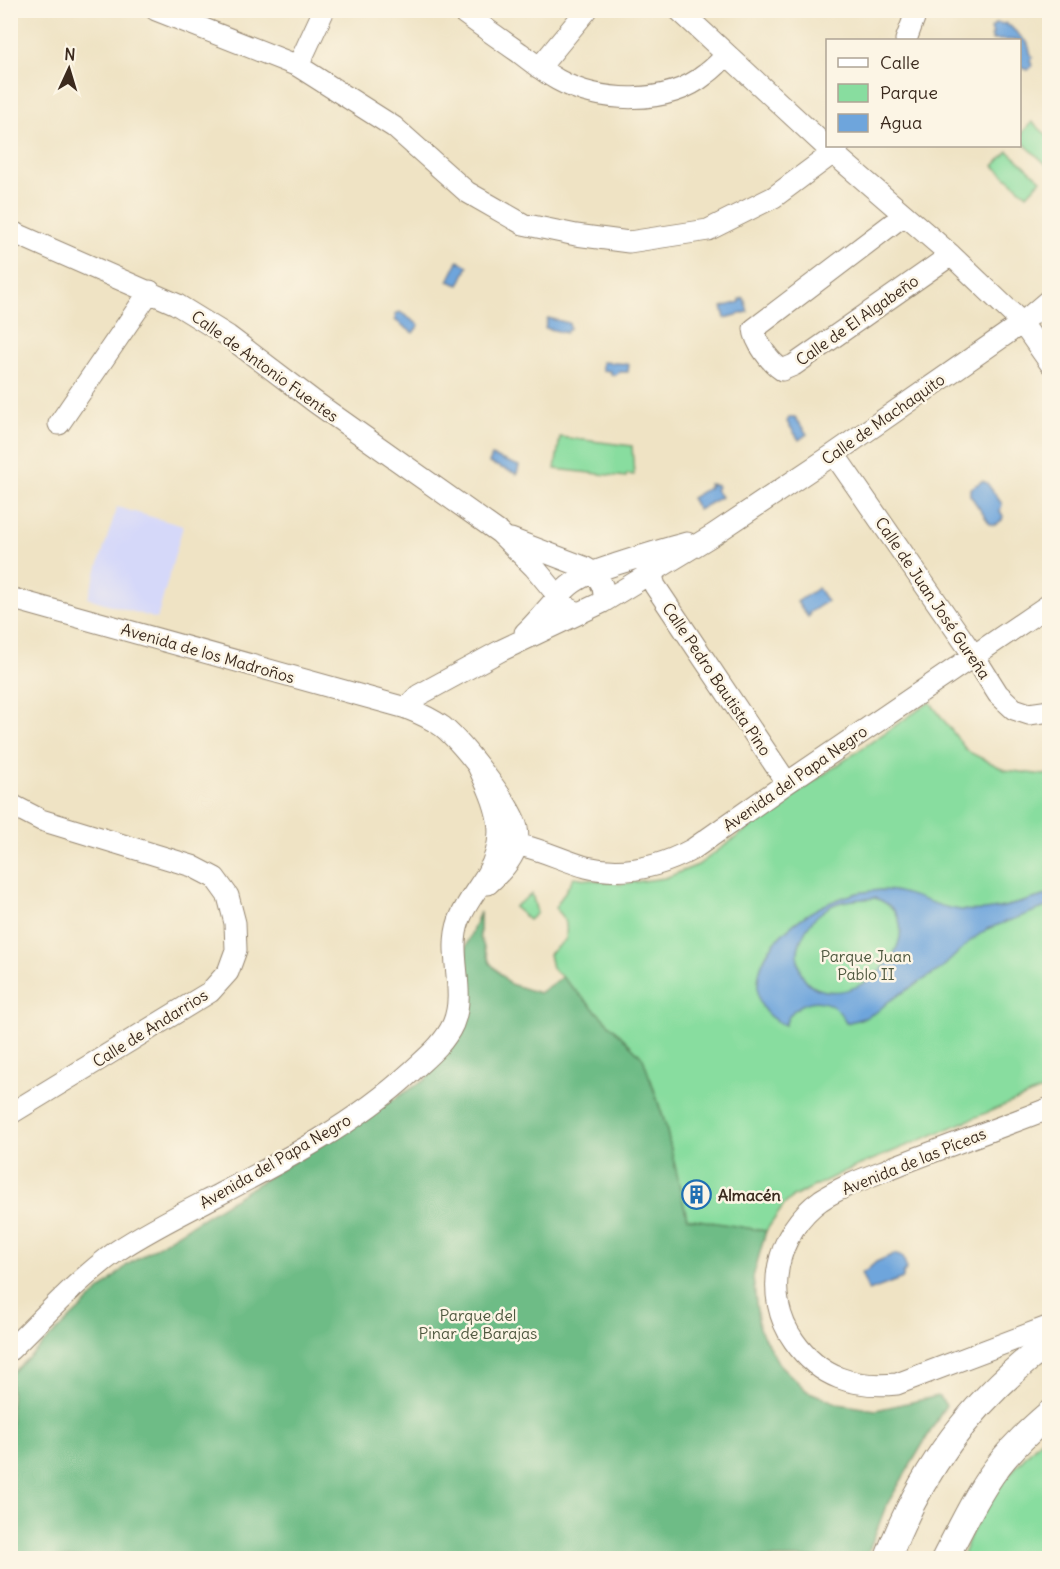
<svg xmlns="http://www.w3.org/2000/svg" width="1060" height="1569" font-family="Delius,sans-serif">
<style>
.built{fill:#d5d8f9}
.green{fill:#88dd9f;stroke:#62845e;stroke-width:1.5}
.forest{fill:#6ebc86;stroke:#547352;stroke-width:1.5}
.water{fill:#6ea5dc;stroke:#54687d;stroke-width:1.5;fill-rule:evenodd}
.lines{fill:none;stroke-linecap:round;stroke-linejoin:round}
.minor-casing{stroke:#958671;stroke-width:23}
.major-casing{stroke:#958671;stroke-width:28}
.minor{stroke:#fff;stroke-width:21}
.major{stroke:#fff;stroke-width:26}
.labels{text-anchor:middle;stroke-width:5;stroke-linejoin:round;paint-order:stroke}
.street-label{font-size:16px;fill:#3b2a1e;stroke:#fcf5e5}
.park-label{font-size:16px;fill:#4e573e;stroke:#fcf5e5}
.poi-label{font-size:16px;font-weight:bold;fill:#3b2a1e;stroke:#fcf5e5;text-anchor:start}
</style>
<rect width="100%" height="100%" fill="#fcf5e5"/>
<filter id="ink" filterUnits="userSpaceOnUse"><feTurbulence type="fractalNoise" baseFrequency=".0167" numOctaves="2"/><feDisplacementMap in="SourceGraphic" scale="12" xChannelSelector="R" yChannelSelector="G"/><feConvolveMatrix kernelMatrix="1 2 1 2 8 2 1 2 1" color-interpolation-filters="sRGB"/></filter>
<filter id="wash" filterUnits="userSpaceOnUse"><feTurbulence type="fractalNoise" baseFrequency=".008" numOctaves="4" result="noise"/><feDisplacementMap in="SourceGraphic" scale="24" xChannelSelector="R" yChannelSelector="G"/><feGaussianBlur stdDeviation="1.35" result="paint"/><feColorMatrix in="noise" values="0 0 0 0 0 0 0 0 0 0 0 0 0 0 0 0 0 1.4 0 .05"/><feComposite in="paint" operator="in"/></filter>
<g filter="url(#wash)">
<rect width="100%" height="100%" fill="#efe3c4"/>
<path class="built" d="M 117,507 L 183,526 L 157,619 L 88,598 Z"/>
<path class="green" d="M 1032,122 L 1049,137 L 1049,167 L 1020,140 L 1020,135 Z
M 1008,151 L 1041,180 L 1027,195 L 994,166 Z
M 560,437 L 632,446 L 634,475 L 627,474 L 626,477 L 555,469 Z
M 930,702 L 967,751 L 1005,770 L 1044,775 L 1049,773 L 1049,1087 L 843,1172 L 793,1197 L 784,1205 L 766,1231 L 687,1219 L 665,1123 L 651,1080 L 562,977 L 552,968 L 549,954 L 566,939 C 567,923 567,919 555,908 L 574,877 L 620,884 L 665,878 L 698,865 L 801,790 Z
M 532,894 L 537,913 L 529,920 L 514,907 Z
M 1049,1432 L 1049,1558 L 961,1558 C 965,1550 968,1541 972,1532 C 990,1494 1019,1461 1049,1432 Z"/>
<path class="forest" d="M 480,912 L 480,937 L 490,963 L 510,984 L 539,993 L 562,977 L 643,1058 L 665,1123 L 687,1218 L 766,1231 L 753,1277 L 759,1328 L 779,1364 L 807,1391 L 839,1404 L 876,1410 L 938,1396 L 946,1405 L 886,1506 L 866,1558 L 11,1558 L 11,1374 L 127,1265 L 425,1080 L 463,1034 L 469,998 L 466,946 Z"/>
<path class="water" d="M 996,23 L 1004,24 L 1006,23 L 1008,26 L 1010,26 L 1028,44 L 1031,55 L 1033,57 L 1030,60 L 1032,66 L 1028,70 L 1022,67 L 1020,69 L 1020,40 L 992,40 L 993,39 L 991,36 L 993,34 L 991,28 Z
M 458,261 L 468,266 L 459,285 L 448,281 Z
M 744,298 L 748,312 L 725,318 L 722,307 L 740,302 L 740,299 Z
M 400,312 L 419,325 L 413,333 L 395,320 L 396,318 L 395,314 Z
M 548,318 L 569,323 L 570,329 L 567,331 L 566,333 L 545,328 Z
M 602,362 L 629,364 L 628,372 L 620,372 L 614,375 L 611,374 L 610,371 L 602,370 Z
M 789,417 L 795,417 L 807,434 L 799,440 L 787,422 Z
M 492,456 L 519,466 L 517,474 L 489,463 Z
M 982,481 L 987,483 L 1002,504 L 1000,511 L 1003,516 L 1002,520 L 995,525 L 990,524 L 970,495 L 970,489 Z
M 709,484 L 717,485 L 718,487 L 715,489 L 721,497 L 698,510 L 691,498 L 710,487 Z
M 818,588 L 827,601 L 809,613 L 810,615 L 808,617 L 797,602 Z
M 881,890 C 905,890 925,902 949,908 C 983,916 1017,904 1049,894 L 1049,906 L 987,929 L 969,942 L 941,969 L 889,1001 L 878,1011 L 867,1017 L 846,1023 C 843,1018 841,1012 835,1008 C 816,994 792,1004 785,1025 C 770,1019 759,1009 758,992 C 754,941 811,906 854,894 C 862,891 872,891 881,890 ZM 875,898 C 939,922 869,1010 816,988 C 810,985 806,981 803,976 C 789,952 805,923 826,909 C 840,899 858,900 875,898 Z
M 894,1254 L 903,1257 L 907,1269 L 903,1274 L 903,1278 L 869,1291 L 861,1273 L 866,1271 L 876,1262 Z"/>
</g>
<g filter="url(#ink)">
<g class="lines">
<defs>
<path id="minor" d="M 156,10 L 298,66 L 394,127 L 467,192 L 523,224 L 576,235 L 629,242 L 708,230 L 774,197 L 833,153 L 839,146
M 460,10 C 480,25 500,39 520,53 C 532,62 544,72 558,80 C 600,103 667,106 706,74 C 713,69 720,62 726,55
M 679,10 L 833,153 L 951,255 L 1022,323 L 1050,363
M 906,40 L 917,10
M 298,66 L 324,10
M 539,68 L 587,10
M 904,215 L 754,329 C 755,342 771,363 782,370 L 794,365 L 951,255
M 10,231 L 176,304 L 228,336 L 315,402 L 500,533 L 534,567 L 568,608 L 578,613
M 59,424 L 150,291
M 834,454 L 974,656 L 998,694 L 1014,709 L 1029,714 L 1050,711
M 511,539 L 584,567 C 597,574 607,586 603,602
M 651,573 L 655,586 L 787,783
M 10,598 L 406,708 C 419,713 432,719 443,727 C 462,743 512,805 517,828 C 518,834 518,842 516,847 C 512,861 499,874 488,884
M 525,633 C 541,618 553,600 569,586 C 584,574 602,569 620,563 C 642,556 664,549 687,543
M 406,708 L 419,695 L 502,650 L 603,602 L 713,535 L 834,454 L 1022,323 L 1050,299
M 10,804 L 41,820 L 192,866 L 215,878 L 228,896 L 235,923 L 236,950 L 228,972 L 210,992 L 10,1114
M 504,849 L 517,845 L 524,846 C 545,851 565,861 586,867 C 624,876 660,867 693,849 L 787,783 L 1050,604
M 1050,1108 C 999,1128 947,1146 896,1166 C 871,1176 844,1185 821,1200 C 776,1232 762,1296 794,1341 C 820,1378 854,1388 897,1384 L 1050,1326
M 10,1350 C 45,1316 78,1279 117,1251 C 150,1229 185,1212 220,1194 C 287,1159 356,1123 411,1072 C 427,1057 444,1044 453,1024 C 467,991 447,954 459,921 C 465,904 478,889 487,874 C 510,834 496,804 478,766"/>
<path id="major" d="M 888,1558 C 920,1471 974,1398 1050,1342
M 945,1558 C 961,1528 975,1497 995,1470 C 1010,1449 1030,1430 1050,1413"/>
</defs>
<use href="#minor" class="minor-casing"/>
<use href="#major" class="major-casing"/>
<use href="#minor" class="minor"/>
<use href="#major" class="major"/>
</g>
</g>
<defs>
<symbol id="building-ring" viewBox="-11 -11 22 22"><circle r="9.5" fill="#fcf5e5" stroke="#1f6fb2" stroke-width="1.5"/><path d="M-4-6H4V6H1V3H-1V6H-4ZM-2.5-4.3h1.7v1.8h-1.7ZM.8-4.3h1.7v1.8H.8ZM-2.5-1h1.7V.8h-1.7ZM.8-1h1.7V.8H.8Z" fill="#1f6fb2"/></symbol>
</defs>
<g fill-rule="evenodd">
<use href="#building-ring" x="680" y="1178" width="33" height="33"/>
</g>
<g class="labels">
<g class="street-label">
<text transform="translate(857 320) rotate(-35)" y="6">Calle de El Algabeño</text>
<text transform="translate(265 366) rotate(36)" y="6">Calle de Antonio Fuentes</text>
<text transform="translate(883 419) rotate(-35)" y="6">Calle de Machaquito</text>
<text transform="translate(933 598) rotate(56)" y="6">Calle de Juan José Gureña</text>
<text transform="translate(208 653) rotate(16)" y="6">Avenida de los Madroños</text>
<text transform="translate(717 679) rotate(56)" y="6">Calle Pedro Bautista Pino</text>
<text transform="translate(795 778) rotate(-35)" y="6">Avenida del Papa Negro</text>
<text transform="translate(150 1028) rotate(-32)" y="6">Calle de Andarrios</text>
<text transform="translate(275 1161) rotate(-30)" y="6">Avenida del Papa Negro</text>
<text transform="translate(914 1161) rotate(-22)" y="6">Avenida de las Píceas</text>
</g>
<g class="park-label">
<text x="866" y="962">Parque Juan<tspan x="866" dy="18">Pablo II</tspan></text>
<text x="478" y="1321">Parque del<tspan x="478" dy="18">Pinar de Barajas</tspan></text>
</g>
<g class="poi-label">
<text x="718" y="1201">Almacén</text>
</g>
</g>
<rect width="1060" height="1569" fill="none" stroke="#fcf5e5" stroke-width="36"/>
<rect x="826" y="39" width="195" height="108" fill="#fcf5e5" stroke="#afa495" stroke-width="1.5"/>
<rect x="838" y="58" width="30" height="9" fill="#ffffff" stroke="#afa495" stroke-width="1.5"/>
<text x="880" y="69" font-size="18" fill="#3b2a1e">Calle</text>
<rect x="838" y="84" width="30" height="18" fill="#88dd9f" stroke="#afa495" stroke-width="1.5"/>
<text x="880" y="99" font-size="18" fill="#3b2a1e">Parque</text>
<rect x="838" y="114" width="30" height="18" fill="#6ea5dc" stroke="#afa495" stroke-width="1.5"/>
<text x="880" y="129" font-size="18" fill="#3b2a1e">Agua</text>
<g transform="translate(69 69) rotate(4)" stroke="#fcf5e5" stroke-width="4.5" paint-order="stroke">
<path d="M0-4.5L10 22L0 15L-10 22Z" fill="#3b2a1e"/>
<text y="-9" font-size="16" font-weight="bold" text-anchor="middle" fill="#3b2a1e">N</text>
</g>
</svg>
